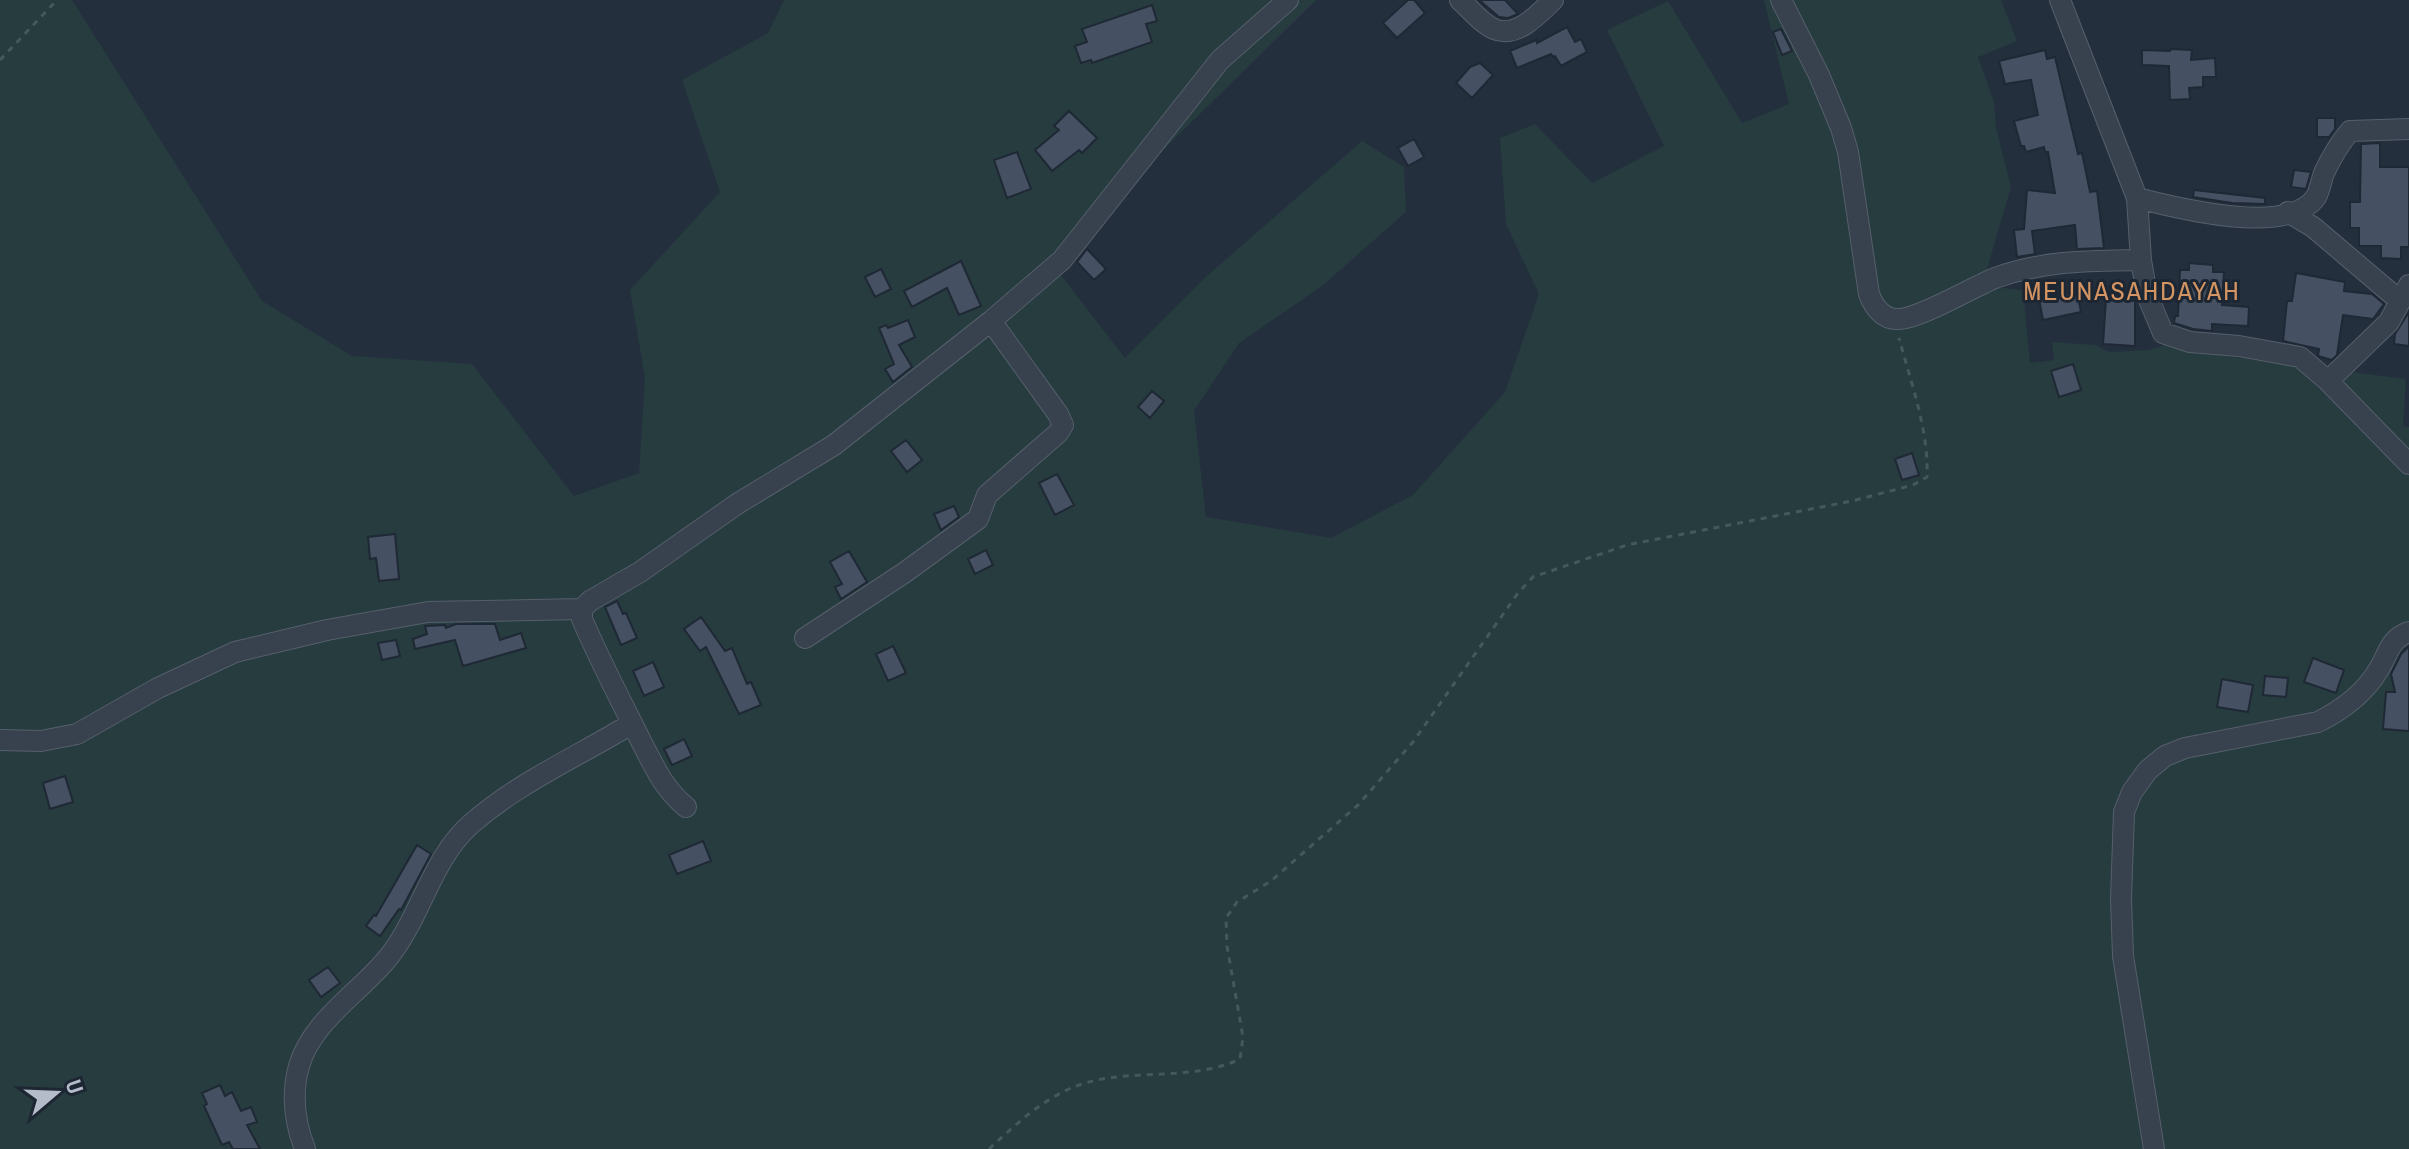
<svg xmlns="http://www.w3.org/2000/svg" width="2409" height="1149" font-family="'Archivo Narrow',sans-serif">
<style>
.green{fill:#263c3f}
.building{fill:#455162;stroke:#1f2835;stroke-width:2}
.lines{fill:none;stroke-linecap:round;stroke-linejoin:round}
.minor-casing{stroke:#565f6c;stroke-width:22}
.path{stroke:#44595c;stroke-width:3;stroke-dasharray:6 6;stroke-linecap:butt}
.minor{stroke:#38414e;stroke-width:20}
.labels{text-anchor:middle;stroke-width:6;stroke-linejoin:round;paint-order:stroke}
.quarter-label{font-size:26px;letter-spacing:2px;fill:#d59563;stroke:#1d2633}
</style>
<rect width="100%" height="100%" fill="#242f3e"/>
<path class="green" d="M 0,0 L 72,0 L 262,301 L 352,356 L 472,364 L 574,496 L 639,473 L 645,378 L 630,290 L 720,192 L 682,80 L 768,33 L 784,0 L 1316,0 L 1050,261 L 1125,358 L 1208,275 L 1362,141 L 1404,167 L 1406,212 L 1322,286 L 1239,343 L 1194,411 L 1206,517 L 1331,538 L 1413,495 L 1505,392 L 1539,294 L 1506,224 L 1500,138 L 1535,124 L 1592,183 L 1664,146 L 1607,30 L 1668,1 L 1742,123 L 1789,104 L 1764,0 L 2001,0 L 2017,41 L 1978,57 L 1994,102 L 1996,128 L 2011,187 L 1982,286 L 2023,290 L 2030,363 L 2054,360 L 2052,342 L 2095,345 L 2109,352 L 2149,350 L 2170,343 L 2187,351 L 2406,379 L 2403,426 L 2409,427 L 2409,1149 L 0,1149 Z"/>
<path class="building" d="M 1408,0 L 1414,0 L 1425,13 L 1397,38 L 1383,23 Z
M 1479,0 L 1505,0 L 1518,14 L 1508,18 L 1499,17 Z
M 1152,5 L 1157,21 L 1146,24 L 1152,42 L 1092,63 L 1091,60 L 1081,63 L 1075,46 L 1087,42 L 1082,29 Z
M 1567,27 L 1575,42 L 1581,39 L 1587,52 L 1561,66 L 1555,56 L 1553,57 L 1551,54 L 1517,68 L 1510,51 L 1536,40 L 1537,43 Z
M 1781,29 L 1792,51 L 1782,55 L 1773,32 Z
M 2170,49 L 2192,50 L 2191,60 L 2215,58 L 2216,77 L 2203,77 L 2203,87 L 2189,88 L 2190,99 L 2170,100 L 2169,66 L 2142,65 L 2142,50 L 2170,51 Z
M 2045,50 L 2047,59 L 2055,57 L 2078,154 L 2082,153 L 2090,192 L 2097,191 L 2104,248 L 2077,249 L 2075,225 L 2032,231 L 2035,254 L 2017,257 L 2014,230 L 2024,229 L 2027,190 L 2055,193 L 2048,152 L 2045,152 L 2044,147 L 2026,152 L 2024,146 L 2021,146 L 2014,121 L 2038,115 L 2031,80 L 2005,84 L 1999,61 Z
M 1480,63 L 1493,75 L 1472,98 L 1456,83 L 1470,67 Z
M 1069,111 L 1097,138 L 1082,153 L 1079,150 L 1052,171 L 1035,150 L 1059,130 L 1054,126 Z
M 2317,118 L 2335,118 L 2335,129 L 2329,137 L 2317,137 Z
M 1414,139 L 1424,157 L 1408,166 L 1398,148 Z
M 2380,143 L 2380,167 L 2409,167 L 2409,247 L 2401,247 L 2401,259 L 2381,258 L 2381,246 L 2359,246 L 2359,228 L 2350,228 L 2350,202 L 2360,202 L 2361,144 Z
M 1017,152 L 1031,189 L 1007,198 L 994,160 Z
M 2294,170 L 2311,172 L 2306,189 L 2291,187 Z
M 2194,190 L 2265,198 L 2265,204 L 2232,203 L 2193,197 Z
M 1087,249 L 1106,269 L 1094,280 L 1077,262 Z
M 961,261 L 981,306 L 959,315 L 947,288 L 912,307 L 904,291 Z
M 2189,263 L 2213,265 L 2213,272 L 2224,272 L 2222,305 L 2249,307 L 2248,326 L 2212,324 L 2212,331 L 2193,329 L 2174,323 L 2175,316 L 2178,316 L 2180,270 L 2189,270 Z
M 881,269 L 891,289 L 875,297 L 865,277 Z
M 2296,273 L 2345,282 L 2344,291 L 2372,294 L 2384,304 L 2373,319 L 2343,315 L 2337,355 L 2332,360 L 2318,356 L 2319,349 L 2283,341 L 2287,301 L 2292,301 Z
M 2077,291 L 2081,312 L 2043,320 L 2039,299 Z
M 2106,299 L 2135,301 L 2135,346 L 2103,344 Z
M 2409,312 L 2409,346 L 2394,344 L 2395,334 Z
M 908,320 L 915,337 L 899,345 L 912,367 L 893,382 L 885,369 L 894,364 L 879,328 L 886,325 L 888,328 Z
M 2073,364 L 2081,390 L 2059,397 L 2051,371 Z
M 1152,391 L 1164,401 L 1150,418 L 1138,407 Z
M 906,440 L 922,460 L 907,472 L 891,451 Z
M 1912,453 L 1919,475 L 1902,480 L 1895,459 Z
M 1057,474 L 1074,505 L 1055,515 L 1039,483 Z
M 954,506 L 959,517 L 941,530 L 934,514 Z
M 395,534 L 399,579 L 379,581 L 376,558 L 370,559 L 368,537 Z
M 986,550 L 993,565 L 975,574 L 968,559 Z
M 849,551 L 867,582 L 841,599 L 835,587 L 842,584 L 830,562 Z
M 617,601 L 623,614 L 626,613 L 637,638 L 621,645 L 605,607 Z
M 701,617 L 725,651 L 732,648 L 747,684 L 751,682 L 761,705 L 739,714 L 706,647 L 700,651 L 684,629 Z
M 456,624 L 495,624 L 500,640 L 521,633 L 526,648 L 463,666 L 455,640 L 415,649 L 413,639 L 427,634 L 425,626 L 445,625 L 446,628 Z
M 396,640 L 400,656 L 382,660 L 378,643 Z
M 893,646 L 906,673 L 888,681 L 876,654 Z
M 2409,646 L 2409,731 L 2383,729 L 2386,692 L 2395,692 L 2391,674 L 2401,654 Z
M 2313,658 L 2344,670 L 2336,693 L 2304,682 Z
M 653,662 L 664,687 L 644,696 L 633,671 Z
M 2265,676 L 2288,678 L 2286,697 L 2263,695 Z
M 2222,679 L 2253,685 L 2248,712 L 2217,707 Z
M 684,739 L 692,756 L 672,765 L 664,749 Z
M 65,776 L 73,802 L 50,809 L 43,783 Z
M 703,841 L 711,861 L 677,874 L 669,855 Z
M 417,845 L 431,854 L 401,910 L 399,909 L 380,936 L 366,926 L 374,915 L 376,916 Z
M 328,967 L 340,983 L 321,997 L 309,980 Z
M 220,1085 L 225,1096 L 232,1092 L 241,1111 L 251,1107 L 257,1122 L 247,1125 L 260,1149 L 233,1149 L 229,1142 L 222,1145 L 204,1106 L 207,1104 L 202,1093 Z"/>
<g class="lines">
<defs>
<path id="minor" d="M 1460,0 C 1470,9 1482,24 1494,29 C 1516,39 1539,14 1553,0
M 1781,0 L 1819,75 L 1841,128 L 1848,152 L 1869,294 C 1874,307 1883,320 1899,319 C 1919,319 1973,287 1995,278 C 2045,260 2089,261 2141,260
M 2060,0 L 2137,198 L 2141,260 L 2147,295 L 2163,333 L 2190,342 L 2239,346 L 2300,357 L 2328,381 L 2409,464
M 2137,198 C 2176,208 2288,237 2316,197 C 2320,190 2321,181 2324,173 C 2331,158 2339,144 2350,131 L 2409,129
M 2288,212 L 2313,227 L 2399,300
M 2328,381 L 2389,322 L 2409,285
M 805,638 L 904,573 L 978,519 L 987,495 L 1058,433 L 1063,425 L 1058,414 L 991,321
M 0,740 L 41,741 L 77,734 L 158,688 L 235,652 L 327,630 L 428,612 L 582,609
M 686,807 C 663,788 654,766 641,741 C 621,701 600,661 582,619 L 582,609 L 590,601 L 640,572 L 737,504 L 834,445 L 991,321 L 1062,260 L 1220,60 L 1288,0
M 305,1149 C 294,1121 291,1095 299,1066 C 312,1021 359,993 387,959 C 421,918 431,859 471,824 C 519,782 577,757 631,724
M 2154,1149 L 2123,956 L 2121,899 L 2124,812 L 2132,792 L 2148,770 L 2165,756 L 2185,748 L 2318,722 C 2342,710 2365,693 2379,669 C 2389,653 2389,639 2409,632"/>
</defs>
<use href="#minor" class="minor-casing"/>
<path class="path" d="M 0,60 L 57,0
M 989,1149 C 1013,1127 1038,1103 1069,1089 C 1122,1065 1187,1084 1240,1059 L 1243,1037 L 1227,946 L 1226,918 L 1237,902 L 1271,881 L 1358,805 L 1413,742 L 1518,593 L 1533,577 L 1627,545 L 1852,501 L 1913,485 L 1927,477 C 1929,431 1911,383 1899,338"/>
<use href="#minor" class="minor"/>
</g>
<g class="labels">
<g class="quarter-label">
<text x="2132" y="300">MEUNASAHDAYAH</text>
</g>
</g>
<g transform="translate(56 1093) rotate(71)" stroke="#1d2633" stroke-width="6" paint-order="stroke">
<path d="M0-6L14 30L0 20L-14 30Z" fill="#b4bcc9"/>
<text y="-12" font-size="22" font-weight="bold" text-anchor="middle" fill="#b4bcc9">U</text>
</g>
</svg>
